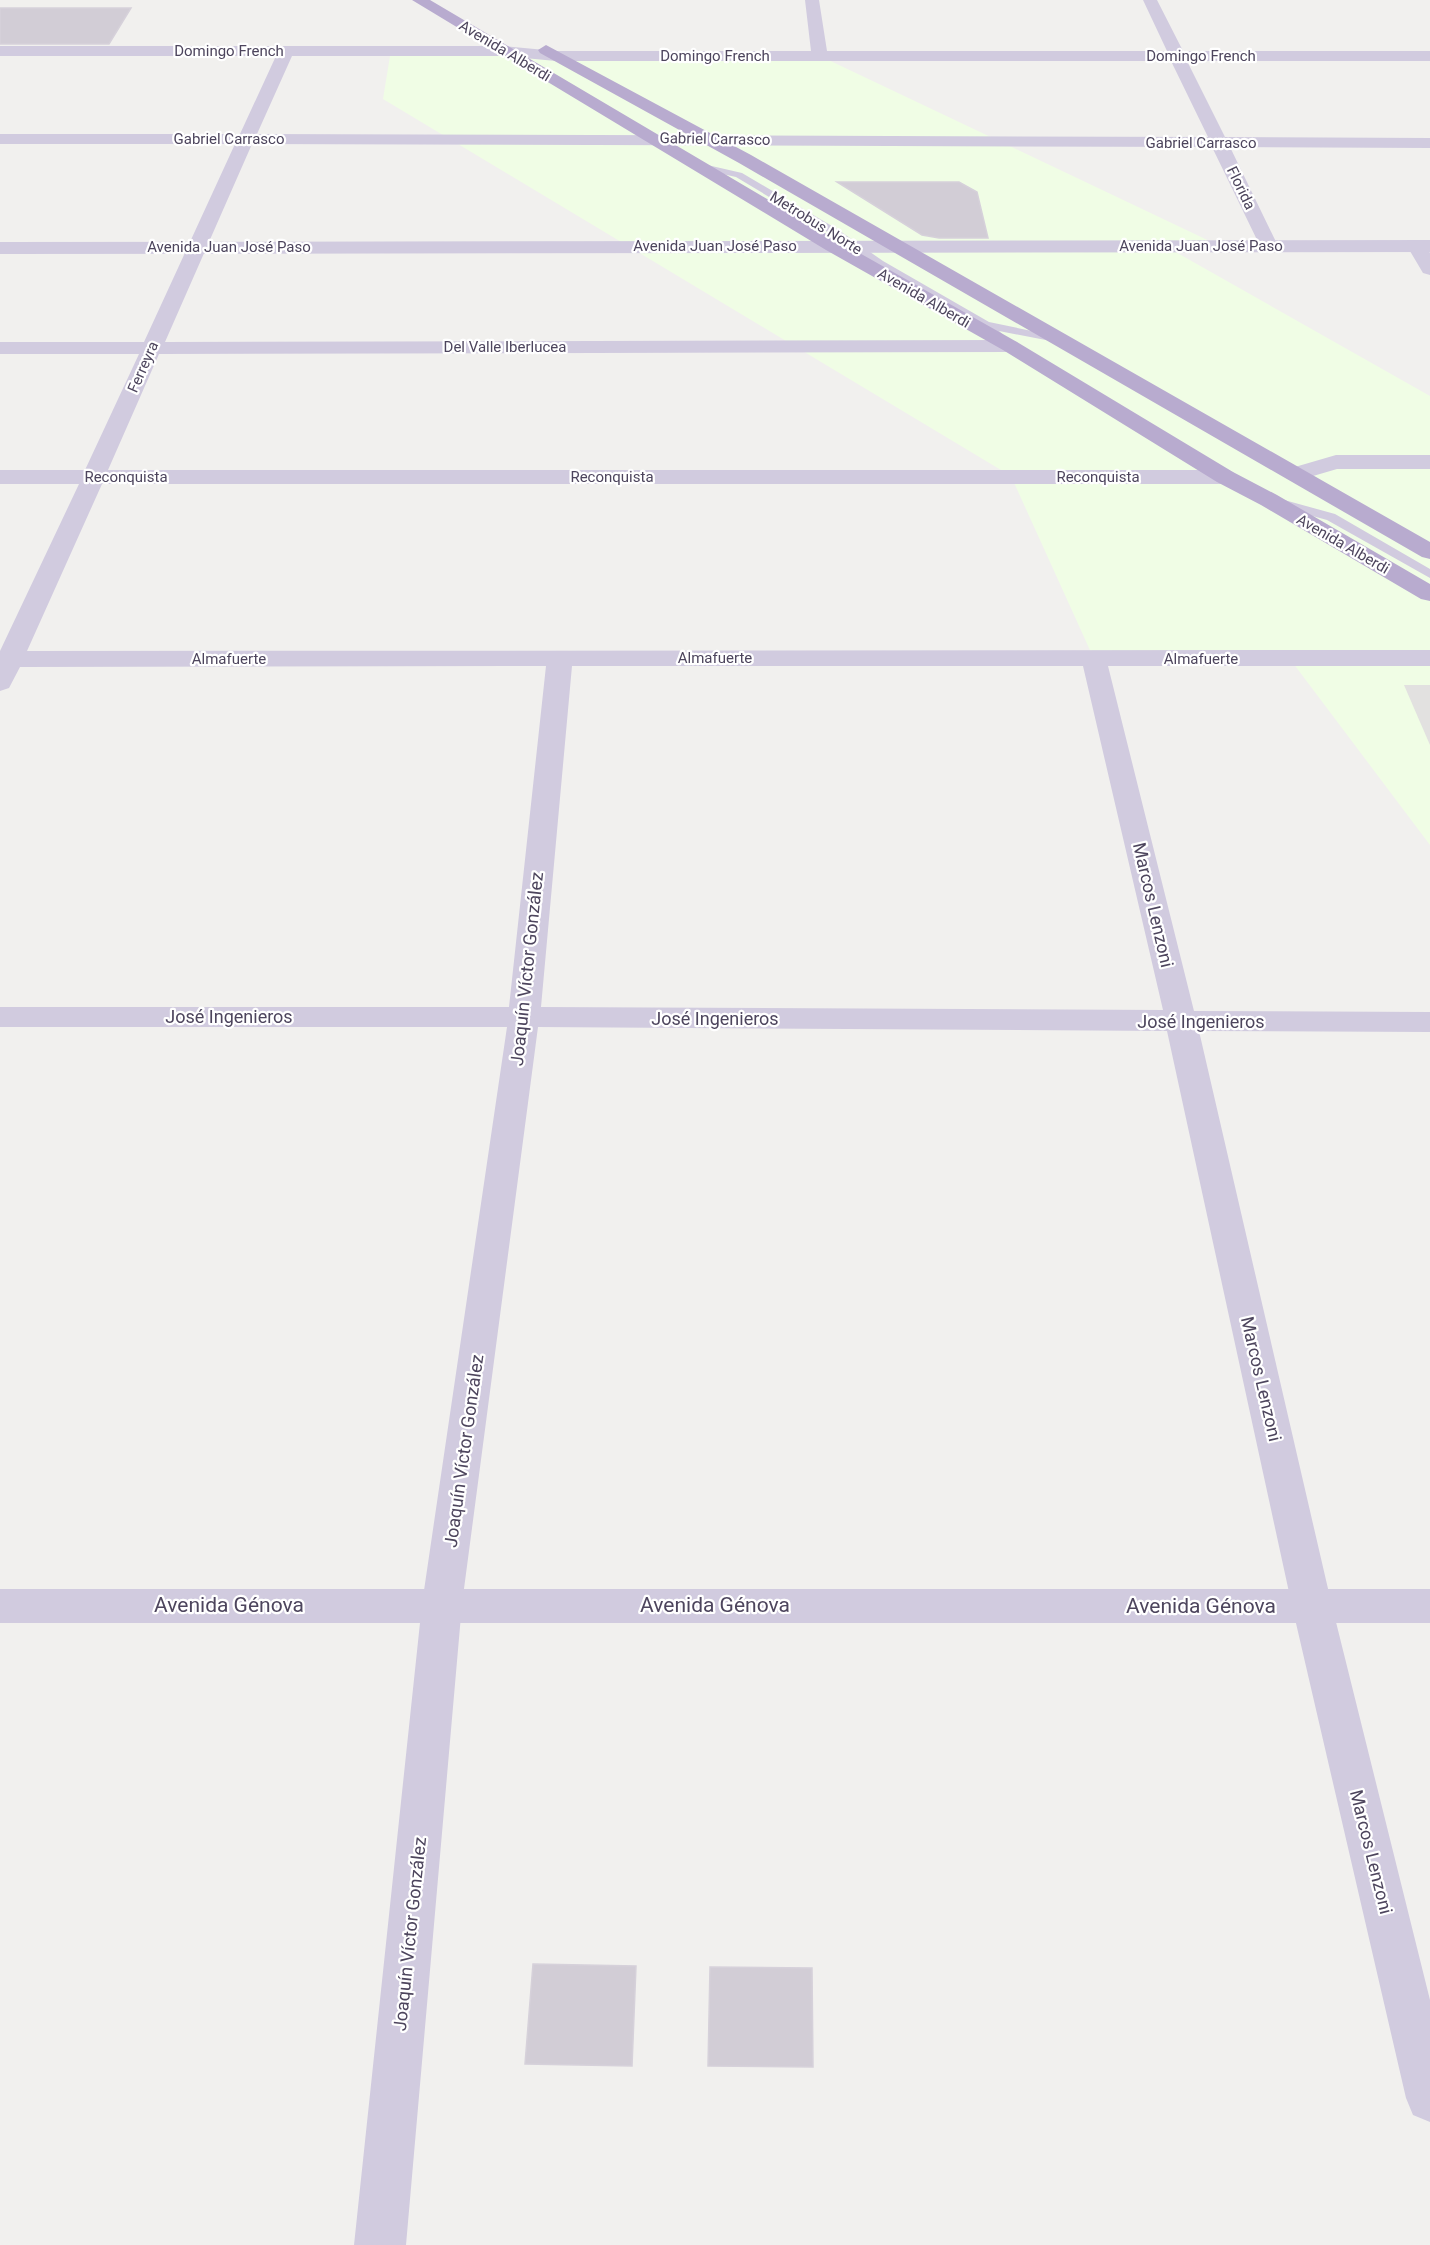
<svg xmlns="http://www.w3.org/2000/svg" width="1430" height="2245" font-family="Roboto,sans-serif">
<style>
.commercial{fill:#f0fde5}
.education{fill:#e2e1e0}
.building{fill:#d2cdd6;stroke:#d6d1da;stroke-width:1.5}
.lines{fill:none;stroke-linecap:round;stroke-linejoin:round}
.service{fill:#d1cbdf;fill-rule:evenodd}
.minor{fill:#d1cbdf;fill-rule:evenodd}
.tertiary{fill:#d1cbdf;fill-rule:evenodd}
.primary{fill:#b8abcf;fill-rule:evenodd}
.labels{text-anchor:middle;stroke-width:4.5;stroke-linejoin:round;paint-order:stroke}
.far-street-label{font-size:15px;fill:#4d455d;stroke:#fff}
.street-label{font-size:18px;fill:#4d455d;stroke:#fff}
.near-street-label{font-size:21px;fill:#4d455d;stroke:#fff}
</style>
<rect width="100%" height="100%" fill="#f1f0ee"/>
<path class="commercial" d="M 390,56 L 820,56 L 1220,246 L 1165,246 L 1430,396 L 1430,845 L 1290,659 L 1094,659 L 1011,476 L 383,99 Z"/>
<path class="education" d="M 1404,685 L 1430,685 L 1430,745 L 1420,722 Z"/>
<path class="building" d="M 0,8 L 131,8 L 109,44 L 0,44 Z
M 837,182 L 959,182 L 977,192 L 988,238 L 939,238 L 922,235 Z
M 533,1964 L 636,1966 L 632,2066 L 525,2064 Z
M 710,1967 L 812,1968 L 813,2067 L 708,2066 Z"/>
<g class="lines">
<path class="service" d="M 703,164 L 742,173 L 837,229 L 883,261 L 989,322 L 1056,336 L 1062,339 L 1056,342 L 999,331 L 1009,340 L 1007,342 L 999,342 L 982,327 L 875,265 L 829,233 L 736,177 L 700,169 L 700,165 Z
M 1277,498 L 1335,514 L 1430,569 L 1430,578 L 1327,520 L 1273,505 L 1271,502 Z"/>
<path class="minor" d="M 805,0 L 819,0 L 827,51 L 1167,51 L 1143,0 L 1157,0 L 1183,51 L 1430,51 L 1430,61 L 1187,61 L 1225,137 L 1430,138 L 1430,148 L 1230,147 L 1278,246 L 1276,250 L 1262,250 L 1260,246 L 1212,147 L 252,144 L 165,342 L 1010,340 L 1017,342 L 1020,346 L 1017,350 L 1010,352 L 159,354 L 108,470 L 1225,470 L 1233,472 L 1236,477 L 1233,482 L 1225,484 L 102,484 L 27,651 L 1430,650 L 1430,666 L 1108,666 L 1194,1011 L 1430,1012 L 1430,1032 L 1199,1031 L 1332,1606 L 1430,2000 L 1430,2122 L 1413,2115 L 1406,2098 L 1292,1606 L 1167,1031 L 538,1027 L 462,1604 L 406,2245 L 354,2245 L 422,1604 L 507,1027 L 0,1027 L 0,1007 L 509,1007 L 546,666 L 20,667 L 9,688 L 0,691 L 0,651 L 79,484 L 0,484 L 0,470 L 85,470 L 139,354 L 0,354 L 0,342 L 144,342 L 235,144 L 0,144 L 0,134 L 240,134 L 276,56 L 0,56 L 0,46 L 504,46 L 556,51 L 811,51 ZM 292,56 L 504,56 L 556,61 L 1171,61 L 1208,137 L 257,134 ZM 572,666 L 1083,666 L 1163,1010 L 541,1007 Z
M 1416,240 L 1423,242 L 1430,253 L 1430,275 L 1423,273 L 1407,246 L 1409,242 Z
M 1336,455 L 1430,455 L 1430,469 L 1337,469 L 1296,481 L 1288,479 L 1285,474 L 1288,469 Z"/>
<path class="tertiary" d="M 1430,240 L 1430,252 L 0,254 L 0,242 Z
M 0,1589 L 1430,1589 L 1430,1623 L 0,1623 Z"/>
<path class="primary" d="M 412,0 L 430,0 L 840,242 L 1017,342 L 1233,472 L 1277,495 L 1430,584 L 1430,601 L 1421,599 L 1261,505 L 1217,482 L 1003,350 L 826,250 Z
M 546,45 L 751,155 L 1430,542 L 1430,559 L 1422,557 L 739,163 L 540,53 L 538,50 Z"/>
</g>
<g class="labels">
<g class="far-street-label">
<text x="229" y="56">Domingo French</text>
<text transform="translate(505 51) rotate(31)" y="5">Avenida Alberdi</text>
<text x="715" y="61">Domingo French</text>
<text x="1201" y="61">Domingo French</text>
<text x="229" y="144">Gabriel Carrasco</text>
<text transform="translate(715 139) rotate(1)" y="5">Gabriel Carrasco</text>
<text x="1201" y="148">Gabriel Carrasco</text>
<text transform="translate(1241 188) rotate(64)" y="5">Florida</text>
<text transform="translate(816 223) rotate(32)" y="5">Metrobus Norte</text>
<text x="715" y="251">Avenida Juan José Paso</text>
<text x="1201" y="251">Avenida Juan José Paso</text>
<text x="229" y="252">Avenida Juan José Paso</text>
<text transform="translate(924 298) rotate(30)" y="5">Avenida Alberdi</text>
<text x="505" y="352">Del Valle Iberlucea</text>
<text transform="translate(143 367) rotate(-66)" y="5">Ferreyra</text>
<text x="126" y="482">Reconquista</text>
<text x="612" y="482">Reconquista</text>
<text x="1098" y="482">Reconquista</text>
<text transform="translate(1343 544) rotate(30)" y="5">Avenida Alberdi</text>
<text x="715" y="663">Almafuerte</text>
<text x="229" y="664">Almafuerte</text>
<text x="1201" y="664">Almafuerte</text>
</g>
<g class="street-label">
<text transform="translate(1153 905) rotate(77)" y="6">Marcos Lenzoni</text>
<text transform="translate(527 969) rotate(-84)" y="6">Joaquín Víctor González</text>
<text x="229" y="1023">José Ingenieros</text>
<text x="715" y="1025">José Ingenieros</text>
<text x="1201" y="1028">José Ingenieros</text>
<text transform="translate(1261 1379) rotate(77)" y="6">Marcos Lenzoni</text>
<text transform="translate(464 1451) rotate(-82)" y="6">Joaquín Víctor González</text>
<text transform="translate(1371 1852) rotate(76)" y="6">Marcos Lenzoni</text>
<text transform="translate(410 1934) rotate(-84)" y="6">Joaquín Víctor González</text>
</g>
<g class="near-street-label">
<text x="229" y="1612">Avenida Génova</text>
<text x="715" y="1612">Avenida Génova</text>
<text x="1201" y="1613">Avenida Génova</text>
</g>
</g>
</svg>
